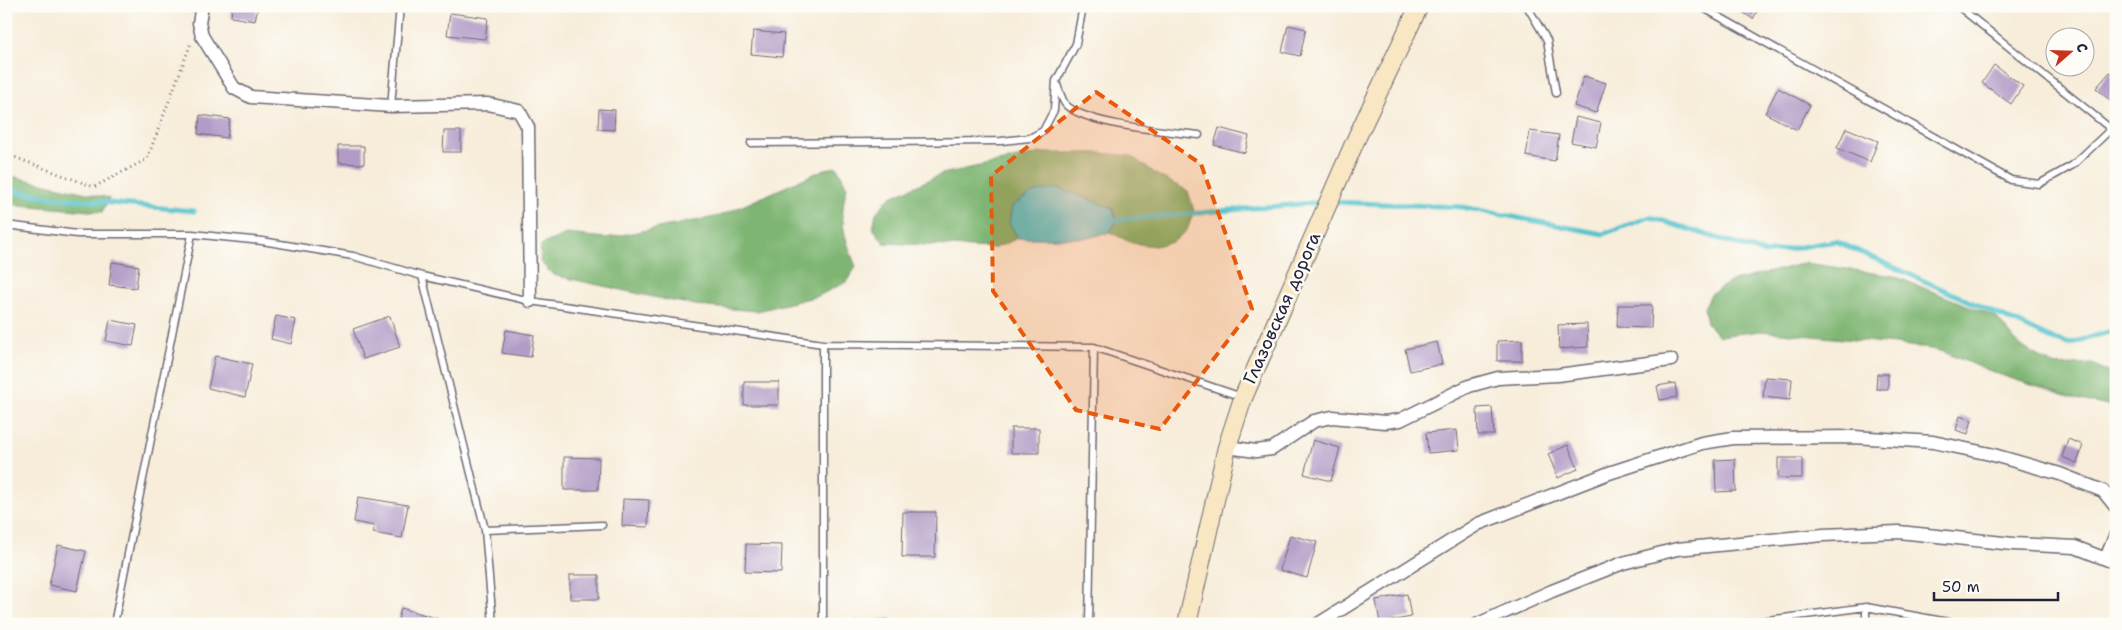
<svg xmlns="http://www.w3.org/2000/svg" width="2122" height="630" font-family="'Shantell Sans',sans-serif">
<style>
.forest{fill:#7eb572;stroke:#506c56}
.water{fill:#58c5ce;stroke:#3d7484}
.lines{fill:none;stroke-linecap:round;stroke-linejoin:round}
.stream{stroke:#58c5ce;stroke-width:5}
.building{fill:#b29cc7}
.lane-casing{stroke:#6d6973;stroke-width:9}
.street-casing{stroke:#6d6973;stroke-width:15}
.secondary-casing{stroke:#6d6973;stroke-width:20}
.path{stroke:#6d6973;stroke-width:3;stroke-dasharray:1 4;stroke-linecap:butt}
.lane{stroke:#fff;stroke-width:6}
.street{stroke:#fff;stroke-width:12}
.secondary{stroke:#f9e7c3;stroke-width:18}
.marked{fill:#e8590c;fill-opacity:0.2;stroke:#e8590c;stroke-width:4;stroke-dasharray:10 6;stroke-linejoin:round}
.labels{text-anchor:middle;stroke-width:5;stroke-linejoin:round;paint-order:stroke}
.street-label{font-size:18px;fill:#22223b;stroke:#fdfcf7}
</style>
<rect width="100%" height="100%" fill="#fdfcf7"/>
<filter id="ink" filterUnits="userSpaceOnUse"><feTurbulence type="fractalNoise" baseFrequency=".02" numOctaves="2"/><feDisplacementMap in="SourceGraphic" scale="10" xChannelSelector="R" yChannelSelector="G"/><feConvolveMatrix kernelMatrix="1 2 1 2 8 2 1 2 1" color-interpolation-filters="sRGB"/></filter>
<filter id="wash" filterUnits="userSpaceOnUse"><feTurbulence type="fractalNoise" baseFrequency=".0096" numOctaves="4" result="noise"/><feDisplacementMap in="SourceGraphic" scale="20" xChannelSelector="R" yChannelSelector="G"/><feGaussianBlur stdDeviation="1.12" result="paint"/><feColorMatrix in="noise" values="0 0 0 0 0 0 0 0 0 0 0 0 0 0 0 0 0 1.4 0 .05"/><feComposite in="paint" operator="in"/></filter>
<g filter="url(#wash)">
<rect width="100%" height="100%" fill="#f7edda"/>
<path class="forest" d="M 1041,153 L 1101,153 L 1131,156 L 1159,176 L 1188,191 L 1194,211 L 1187,230 L 1173,242 L 1155,246 L 1132,243 L 1110,232 L 1117,220 L 1112,208 L 1092,200 L 1057,188 L 1009,223 L 1018,238 L 995,248 L 884,243 L 873,228 L 876,213 L 889,198 L 942,174 Z
M 837,167 L 847,187 C 838,219 844,236 856,267 L 846,282 L 818,296 L 757,311 L 708,307 L 667,300 L 553,275 L 540,262 L 541,245 L 566,234 L 606,238 L 720,216 L 825,169 Z
M 6,175 L 109,198 L 102,212 L 6,204 Z
M 1806,263 L 1894,276 L 1996,317 L 2019,345 L 2055,366 L 2093,364 L 2116,376 L 2116,405 L 2112,407 L 2068,397 L 2001,375 L 1937,350 L 1896,344 L 1761,331 L 1719,336 L 1707,324 L 1704,308 L 1711,294 L 1730,282 Z"/>
<path class="water" d="M 1057,188 L 1092,200 L 1112,208 L 1117,220 L 1110,232 L 1088,238 L 1018,238 L 1009,223 L 1012,206 L 1032,193 Z"/>
<g class="lines">
<path class="stream" d="M 6,189 L 48,197 L 194,211
M 1332,202 L 1462,207 L 1603,234 L 1650,217 L 1765,253 L 1836,241 L 2050,338 L 2069,344 L 2112,331 L 2116,332
M 1117,220 L 1324,202"/>
</g>
<g id="blocks">
<path class="building" d="M 232,6 L 258,6 L 255,21 L 231,17 Z
M 1564,6 L 1580,6 L 1578,11 Z
M 1733,6 L 1760,6 L 1753,19 Z
M 450,13 L 488,18 L 485,39 L 447,35 Z
M 1288,25 L 1306,29 L 1300,56 L 1282,52 Z
M 753,31 L 784,34 L 782,57 L 751,54 Z
M 1994,65 L 2023,86 L 2011,104 L 1982,83 Z
M 2110,72 L 2116,77 L 2116,106 L 2096,88 Z
M 1584,76 L 1606,83 L 1596,113 L 1574,106 Z
M 1778,88 L 1810,105 L 1797,130 L 1765,113 Z
M 599,109 L 615,110 L 614,130 L 598,129 Z
M 200,115 L 230,119 L 227,138 L 198,134 Z
M 1576,117 L 1601,123 L 1596,147 L 1571,142 Z
M 1219,128 L 1249,136 L 1245,153 L 1214,145 Z
M 1846,128 L 1878,141 L 1870,162 L 1837,148 Z
M 444,131 L 461,131 L 461,152 L 443,152 Z
M 1530,131 L 1559,135 L 1555,161 L 1526,156 Z
M 338,146 L 364,146 L 364,164 L 338,163 Z
M 112,262 L 139,266 L 136,288 L 109,285 Z
M 1618,305 L 1652,305 L 1651,328 L 1617,327 Z
M 276,316 L 296,320 L 291,344 L 271,339 Z
M 390,316 L 400,347 L 363,359 L 353,329 Z
M 110,320 L 137,325 L 133,346 L 106,341 Z
M 1587,324 L 1588,347 L 1559,349 L 1558,325 Z
M 506,330 L 534,335 L 531,357 L 502,353 Z
M 1522,340 L 1522,361 L 1497,361 L 1497,341 Z
M 1437,342 L 1442,364 L 1410,371 L 1405,349 Z
M 215,356 L 252,364 L 245,397 L 208,388 Z
M 1877,374 L 1888,374 L 1888,389 L 1876,389 Z
M 1765,377 L 1792,379 L 1790,400 L 1763,397 Z
M 744,382 L 779,382 L 779,405 L 744,405 Z
M 1675,383 L 1677,397 L 1660,400 L 1657,386 Z
M 1492,407 L 1494,435 L 1478,435 L 1477,408 Z
M 1960,416 L 1972,420 L 1968,434 L 1956,430 Z
M 1011,428 L 1039,428 L 1039,453 L 1011,453 Z
M 1457,430 L 1459,450 L 1428,453 L 1426,433 Z
M 2068,439 L 2083,445 L 2077,463 L 2062,457 Z
M 1313,440 L 1340,448 L 1331,481 L 1304,474 Z
M 1568,445 L 1578,469 L 1558,478 L 1548,454 Z
M 564,457 L 599,458 L 598,490 L 564,490 Z
M 1778,458 L 1802,458 L 1802,478 L 1778,478 Z
M 1735,459 L 1736,491 L 1716,492 L 1715,460 Z
M 358,497 L 408,505 L 402,538 L 373,533 L 374,526 L 354,522 Z
M 623,499 L 649,500 L 648,527 L 622,526 Z
M 903,512 L 936,512 L 935,557 L 902,557 Z
M 1290,535 L 1317,542 L 1307,578 L 1280,570 Z
M 746,544 L 782,545 L 781,573 L 745,572 Z
M 58,545 L 86,551 L 77,591 L 49,585 Z
M 570,575 L 599,575 L 599,599 L 570,599 Z
M 1407,594 L 1411,617 L 1380,623 L 1376,600 Z
M 401,608 L 453,623 L 453,624 L 397,624 Z
M 888,619 L 888,624 L 854,624 L 854,622 Z"/>
</g>
</g>
<g filter="url(#ink)">
<use href="#blocks" fill-opacity="0" stroke="#6d6973" stroke-width="1"/>
<g class="lines">
<defs>
<path id="lane" d="M 1527,6 L 1547,40 L 1556,93
M 1700,6 L 2011,180 L 2039,184 L 2073,165 L 2111,129
M 1958,6 L 2116,133
M 1056,82 C 1059,89 1062,102 1067,106 C 1092,126 1166,131 1199,135
M 391,106 L 400,6
M 751,143 L 1001,141 L 1030,138 L 1043,131 L 1054,110 L 1056,81 L 1076,44 L 1083,6
M 6,225 L 77,234 L 192,234 L 114,624
M 192,234 L 262,241 L 353,256 L 422,276 L 530,301 L 823,344 L 1094,347 L 1242,397
M 422,276 L 485,530 L 493,624
M 485,530 L 602,525
M 1866,607 L 1866,624
M 823,624 L 823,344
M 1089,624 L 1094,347
M 1738,624 L 1866,607 L 1959,624"/>
<path id="street" d="M 202,6 L 199,23 L 202,36 L 234,88 L 251,97 L 391,106 L 488,104 L 519,111 L 528,127 L 530,301
M 1227,447 L 1256,451 L 1272,449 L 1314,421 L 1332,417 L 1385,422 L 1400,420 L 1469,386 L 1498,378 L 1558,375 L 1671,360
M 2106,558 L 2116,534
M 1318,624 L 1478,524 L 1609,473 L 1702,443 L 1733,438 L 1854,437 L 1933,442 L 1990,454 L 2060,474 L 2103,491 L 2116,507
M 1478,624 L 1552,591 L 1623,563 L 1677,549 L 1823,535 L 1899,532 L 2013,544 L 2075,547 L 2116,563"/>
<path id="secondary" d="M 1187,624 L 1227,447 L 1243,398 L 1357,137 L 1419,6"/>
</defs>
<use href="#lane" class="lane-casing"/>
<use href="#street" class="street-casing"/>
<use href="#secondary" class="secondary-casing"/>
<path class="path" d="M 6,154 L 94,187 L 147,159 L 191,43"/>
<use href="#lane" class="lane"/>
<use href="#street" class="street"/>
<use href="#secondary" class="secondary"/>
</g>
</g>
<path class="marked" d="M 1096,92 L 1201,164 L 1252,309 L 1160,429 L 1076,410 L 993,291 L 991,176 Z"/>
<g class="labels">
<g class="street-label">
<text transform="translate(1282 308) rotate(-66)" y="6">Глазовская дорога</text>
</g>
</g>
<rect width="2122" height="630" fill="none" stroke="#fdfcf7" stroke-width="25"/>
<g transform="translate(2070 52) rotate(70)"><circle r="24" fill="#fdfcf7" stroke="#a5a5ac"/>
<path d="M0-4L9 19L0 12L-9 19Z" fill="#c8321e"/>
<text y="-8" font-size="14" font-weight="bold" text-anchor="middle" fill="#22223b">С</text>
</g>
<path d="M1934 592v8h124v-8" fill="none" stroke="#22223b" stroke-width="2.5"/>
<text x="1942" y="592" font-size="15" fill="#22223b" stroke="#fdfcf7" stroke-width="4" paint-order="stroke">50 m</text>
</svg>
